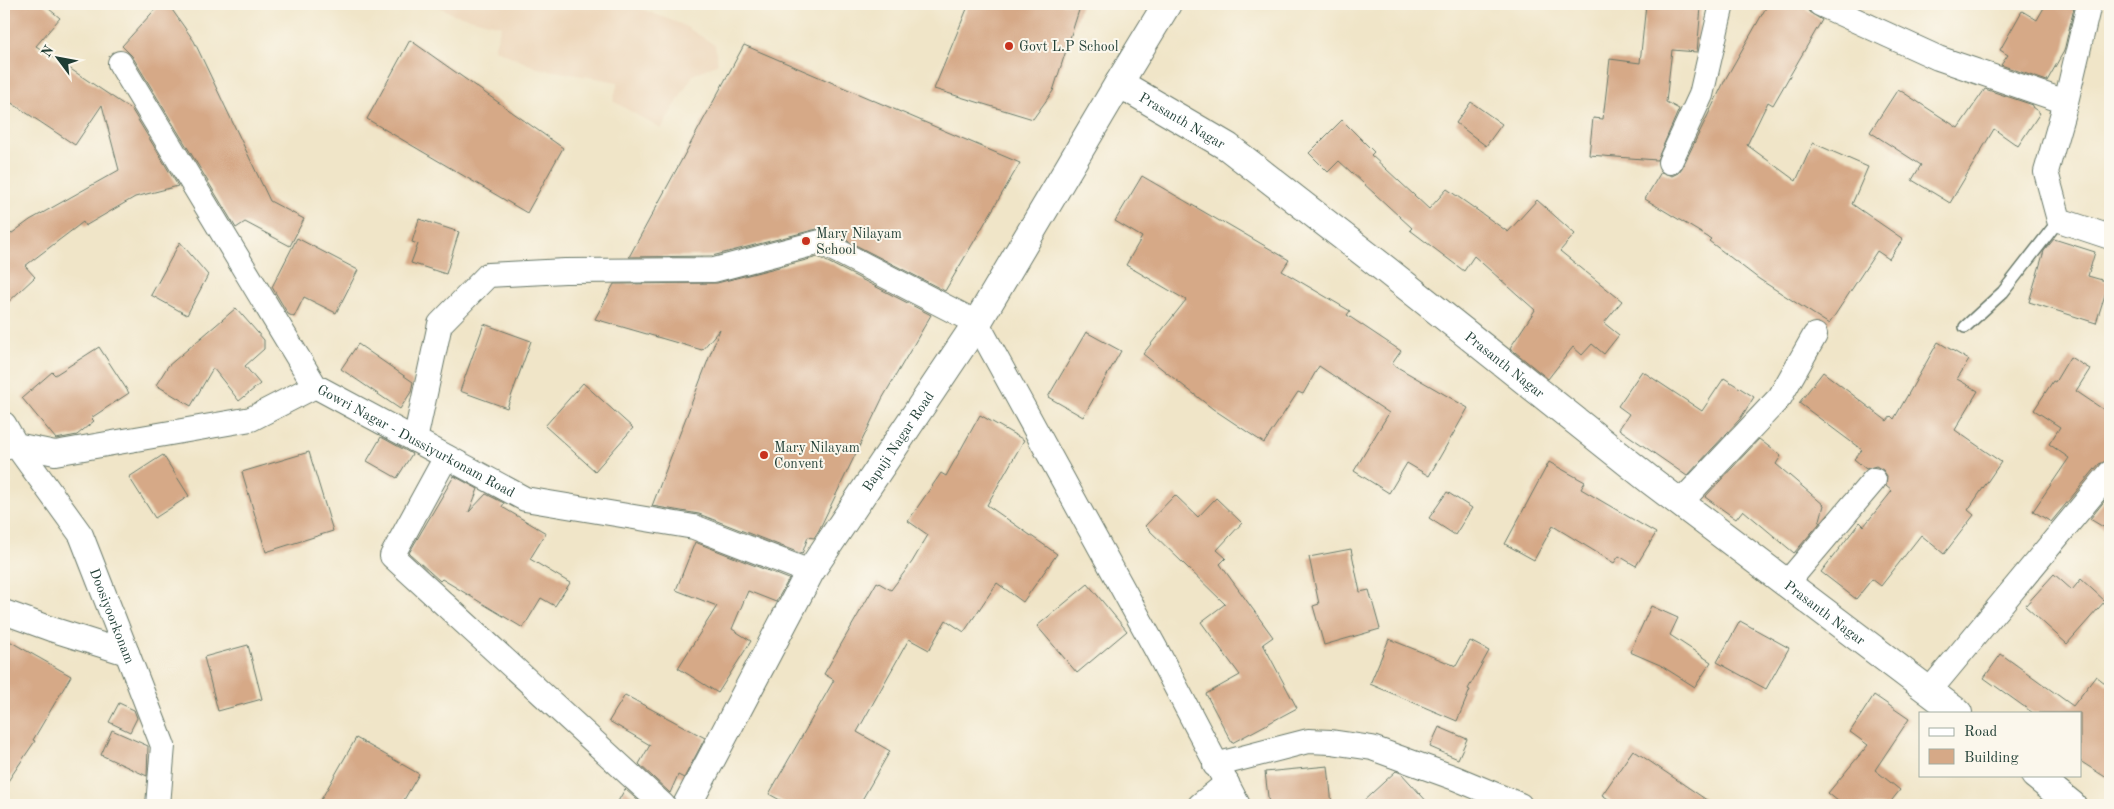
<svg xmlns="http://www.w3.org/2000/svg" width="2114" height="809" font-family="'Old Standard TT',serif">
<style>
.built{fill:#edd7bb}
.building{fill:#d6a987}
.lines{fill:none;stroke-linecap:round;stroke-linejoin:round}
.lane-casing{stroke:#687868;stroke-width:14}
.street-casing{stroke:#687868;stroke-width:26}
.secondary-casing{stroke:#687868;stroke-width:30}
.lane{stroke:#fff;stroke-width:11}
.street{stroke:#fff;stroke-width:24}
.secondary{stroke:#fff;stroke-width:28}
.poi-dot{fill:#c8321e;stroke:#fbf7ec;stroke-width:2}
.labels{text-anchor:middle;stroke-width:4;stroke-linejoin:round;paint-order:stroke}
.poi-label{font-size:14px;fill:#1f3d34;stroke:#fbf7ec;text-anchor:start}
.street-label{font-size:14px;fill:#1f3d34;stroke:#fbf7ec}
</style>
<rect width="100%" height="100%" fill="#fbf7ec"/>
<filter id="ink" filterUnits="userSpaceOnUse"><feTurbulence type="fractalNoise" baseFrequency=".02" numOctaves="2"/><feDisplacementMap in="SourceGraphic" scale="10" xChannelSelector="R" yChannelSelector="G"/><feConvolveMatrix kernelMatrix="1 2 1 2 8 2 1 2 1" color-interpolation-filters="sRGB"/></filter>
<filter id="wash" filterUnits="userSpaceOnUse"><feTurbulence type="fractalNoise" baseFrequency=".0096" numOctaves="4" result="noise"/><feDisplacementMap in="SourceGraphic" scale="20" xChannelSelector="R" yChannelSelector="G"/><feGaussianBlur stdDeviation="1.12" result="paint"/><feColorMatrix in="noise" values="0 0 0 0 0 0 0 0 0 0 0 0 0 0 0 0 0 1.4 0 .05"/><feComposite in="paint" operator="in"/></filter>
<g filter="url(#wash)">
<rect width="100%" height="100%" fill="#f0e5c8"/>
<path class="built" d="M 434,4 L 629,4 L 683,25 L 715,45 L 718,63 L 693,75 L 661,129 L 613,101 L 618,82 L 537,68 L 494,49 L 501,26 L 453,14 Z"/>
<g id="blocks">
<path class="building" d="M 4,4 L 43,4 L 60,18 L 36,46 L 132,110 L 178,186 L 135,197 L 85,226 L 83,222 L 25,266 L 35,277 L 4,306 L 4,239 L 30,220 L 119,170 L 102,105 L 75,145 L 4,98 Z
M 160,4 L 168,4 L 194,41 L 270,201 L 304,219 L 290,246 L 245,222 L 236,228 L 132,56 L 122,46 Z
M 969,4 L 1081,4 L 1053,91 L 1033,119 L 934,89 Z
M 1646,4 L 1701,7 L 1697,52 L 1672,50 L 1666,102 L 1679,109 L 1657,160 L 1589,155 L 1593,118 L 1603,119 L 1610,59 L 1640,63 Z
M 1768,4 L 1805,4 L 1809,12 L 1822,20 L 1773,105 L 1768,102 L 1747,145 L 1796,181 L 1813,143 L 1868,167 L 1852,204 L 1903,239 L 1889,259 L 1877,251 L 1829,324 L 1759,279 L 1709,241 L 1711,239 L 1645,199 L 1661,172 L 1672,176 L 1678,173 L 1682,168 L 1726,78 Z
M 2046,4 L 2066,4 L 2074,8 L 2064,51 L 2047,81 L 2001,65 L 2008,55 L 2000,50 L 2022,11 L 2037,20 Z
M 410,40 L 563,148 L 527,213 L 367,119 Z
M 744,45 L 1020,163 L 945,291 L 826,230 L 817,229 L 712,256 L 629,257 Z
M 1898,89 L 1958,128 L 1985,89 L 2033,105 L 2032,107 L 2040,113 L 2018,146 L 1994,129 L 1950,203 L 1912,180 L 1921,165 L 1870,132 Z
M 1471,102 L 1502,124 L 1486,146 L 1456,123 Z
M 1342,120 L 1374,152 L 1371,155 L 1429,209 L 1447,189 L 1508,232 L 1537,200 L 1575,234 L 1560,251 L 1622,301 L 1604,323 L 1619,335 L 1604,354 L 1592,344 L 1582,355 L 1573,347 L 1548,379 L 1510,348 L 1535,310 L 1474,256 L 1464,271 L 1410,230 L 1412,228 L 1339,161 L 1328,172 L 1309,153 Z
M 1142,176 L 1223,223 L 1224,222 L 1289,260 L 1282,271 L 1350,311 L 1347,315 L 1401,351 L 1392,364 L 1468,408 L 1429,476 L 1407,463 L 1389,493 L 1354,471 L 1389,413 L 1319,366 L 1303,394 L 1298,392 L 1264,443 L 1213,409 L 1143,354 L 1186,300 L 1126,265 L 1142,237 L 1115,221 Z
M 419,219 L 459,232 L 446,274 L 411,263 L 418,244 L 412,242 Z
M 297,238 L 358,270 L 336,313 L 304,297 L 294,317 L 288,314 L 272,287 Z
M 2054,239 L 2095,252 L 2088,276 L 2109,282 L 2096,323 L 2029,302 L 2044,251 Z
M 180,242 L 208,275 L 187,315 L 151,295 Z
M 818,257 L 931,315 L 882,399 L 819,530 L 814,538 L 808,537 L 802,554 L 699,514 L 652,506 L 720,329 L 702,350 L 595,319 L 614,284 L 717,283 Z
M 236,308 L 264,340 L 264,349 L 245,366 L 260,384 L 239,401 L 213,368 L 191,406 L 156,385 L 168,366 Z
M 484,324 L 531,341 L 507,408 L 460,391 Z
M 1086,332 L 1121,351 L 1083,417 L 1048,397 Z
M 1938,342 L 1969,360 L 1957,379 L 1978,391 L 1955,430 L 2001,462 L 1968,510 L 1974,515 L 1944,554 L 1921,535 L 1881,586 L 1872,579 L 1856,599 L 1821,572 L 1860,522 L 1864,526 L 1892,491 L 1886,486 L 1887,476 L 1883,470 L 1876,466 L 1866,469 L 1854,459 L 1862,450 L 1799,403 L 1823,372 L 1887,421 L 1891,416 L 1894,419 Z
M 358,344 L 413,382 L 411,392 L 400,409 L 341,369 Z
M 99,347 L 129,393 L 91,418 L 94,421 L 77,435 L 56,439 L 22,398 L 52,372 L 55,375 Z
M 2070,357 L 2090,369 L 2076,391 L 2110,414 L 2110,460 L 2099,464 L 2051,522 L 2033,511 L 2069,458 L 2049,444 L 2060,427 L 2034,410 L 2053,381 L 2055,382 Z
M 1642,371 L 1702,411 L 1724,378 L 1754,397 L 1740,419 L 1687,476 L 1619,429 L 1629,414 L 1618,406 Z
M 583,383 L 633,428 L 595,471 L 545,426 Z
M 980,415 L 1024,440 L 987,505 L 1057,554 L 1023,602 L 997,583 L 964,632 L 946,620 L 929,650 L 909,639 L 857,732 L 890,751 L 859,805 L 789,805 L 769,794 L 834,680 L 824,674 L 877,582 L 891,590 L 912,562 L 928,535 L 908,521 L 941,473 L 946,476 Z
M 381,437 L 412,454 L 397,478 L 367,461 Z
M 1759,439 L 1781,456 L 1776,464 L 1824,505 L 1819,524 L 1794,553 L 1743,510 L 1736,519 L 1705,497 Z
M 309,452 L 333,531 L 266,552 L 242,472 Z
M 163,455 L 189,496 L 155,518 L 129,477 Z
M 1549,462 L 1585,482 L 1581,489 L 1656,533 L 1636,566 L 1619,556 L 1614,563 L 1553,526 L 1534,560 L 1505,544 Z
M 454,476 L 478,489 L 469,512 L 486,494 L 504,503 L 502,507 L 546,533 L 530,559 L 570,583 L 555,606 L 541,598 L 523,628 L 442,579 L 440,581 L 409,553 Z
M 1447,492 L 1472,508 L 1455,535 L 1429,518 Z
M 2110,494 L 2110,531 L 2090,519 Z
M 1175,495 L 1198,517 L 1216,498 L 1242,523 L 1217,550 L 1226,558 L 1220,564 L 1273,637 L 1263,644 L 1297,708 L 1232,743 L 1206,694 L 1240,675 L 1201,622 L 1225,604 L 1145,526 Z
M 695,542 L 789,579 L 776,602 L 748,591 L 732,629 L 751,641 L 718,693 L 678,668 L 717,606 L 676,590 Z
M 1351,549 L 1360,592 L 1369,590 L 1380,629 L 1324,645 L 1313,606 L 1319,604 L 1309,557 Z
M 2054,574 L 2072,590 L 2081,579 L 2105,601 L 2067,644 L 2025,606 Z
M 1088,584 L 1127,631 L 1077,673 L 1037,626 Z
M 1651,606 L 1678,618 L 1670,635 L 1711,662 L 1695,687 L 1660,665 L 1630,652 Z
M 1740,621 L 1789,648 L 1766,689 L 1717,662 Z
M 4,638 L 71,676 L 33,740 L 35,741 L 4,787 Z
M 1389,639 L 1456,666 L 1470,641 L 1489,651 L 1468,689 L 1470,690 L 1457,721 L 1370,684 Z
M 248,645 L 262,699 L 218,711 L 204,657 Z
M 2001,654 L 2073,706 L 2096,676 L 2110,687 L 2110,780 L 2080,761 L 2080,713 L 2033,713 L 1984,678 Z
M 625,695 L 705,738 L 684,778 L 678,775 L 670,793 L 639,764 L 650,745 L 609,721 Z
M 1874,695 L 1909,719 L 1875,770 L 1900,790 L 1888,805 L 1843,805 L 1828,793 L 1868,745 L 1850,732 Z
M 119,703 L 134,710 L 137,718 L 130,732 L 109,722 Z
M 1439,727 L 1467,739 L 1458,759 L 1430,747 Z
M 112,730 L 148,746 L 147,776 L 101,755 Z
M 356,738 L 419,774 L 401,805 L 318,805 Z
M 1633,750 L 1714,805 L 1618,805 L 1602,795 Z
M 1328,766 L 1332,805 L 1269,805 L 1265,772 Z
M 1396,771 L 1401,773 L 1430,805 L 1359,805 Z
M 625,789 L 643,805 L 616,805 Z"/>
</g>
</g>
<g filter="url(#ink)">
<use href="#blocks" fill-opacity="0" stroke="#687868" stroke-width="1"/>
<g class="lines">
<defs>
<path id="lane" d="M 1965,327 L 2003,292 L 2059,220"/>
<g id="street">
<path d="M 1820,4 L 1938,58 L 2066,102"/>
<path d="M 2089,4 L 2066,102 L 2046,172 L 2059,220 L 2110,237"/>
<path d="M 120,63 L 315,386"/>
<path d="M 1670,162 L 1701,95 L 1722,4"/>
<path id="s1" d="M 4,424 L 16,445 L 55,453 L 251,419 L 315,386 L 525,499 L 694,527 L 810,572"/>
<path d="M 415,440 L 440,324 L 488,275 L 565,271 L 714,270 L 820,242 L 977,323 L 1158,653 L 1238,805"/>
<path id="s2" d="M 8,447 L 16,445 L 81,535 L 127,653 L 163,746 L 158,805"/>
<path d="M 446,457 L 392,556 L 663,805"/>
<path d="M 1680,503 L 1780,397 L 1815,335"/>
<path d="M 1787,583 L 1874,480"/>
<path d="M 4,612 L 51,629 L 127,653"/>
<path d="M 1930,690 L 2110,473"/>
<path d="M 1215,765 L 1308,741 L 1331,742 L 1372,748 L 1455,778 L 1520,805"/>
<path d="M 1200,805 L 1227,783"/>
</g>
<g id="secondary">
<path id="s3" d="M 1167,4 L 1119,83 L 1228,147 L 1385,269 L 1650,480 L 1958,713"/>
<path d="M 2035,775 L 2072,805"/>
<path id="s4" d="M 687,805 L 810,572 L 977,323 L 1119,83"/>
</g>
</defs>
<use href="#lane" class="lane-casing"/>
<use href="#street" class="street-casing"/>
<use href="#secondary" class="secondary-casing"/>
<use href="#lane" class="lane"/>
<use href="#street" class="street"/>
<use href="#secondary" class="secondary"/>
</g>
</g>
<g class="poi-dot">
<circle cx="1009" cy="46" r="5"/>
<circle cx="806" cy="241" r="5"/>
<circle cx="764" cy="455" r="5"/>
</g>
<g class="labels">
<g class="poi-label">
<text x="1019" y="51">Govt L.P School</text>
<text x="816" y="238">Mary Nilayam<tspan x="816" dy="16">School</tspan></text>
<text x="774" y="452">Mary Nilayam<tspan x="774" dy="16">Convent</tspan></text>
</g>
<g class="street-label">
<text dy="5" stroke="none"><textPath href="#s3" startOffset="166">Prasanth Nagar</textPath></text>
<text dy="5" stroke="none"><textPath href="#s3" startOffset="571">Prasanth Nagar</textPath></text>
<text dy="5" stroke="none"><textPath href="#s4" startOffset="421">Bapuji Nagar Road</textPath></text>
<text dy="5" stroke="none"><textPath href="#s1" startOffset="450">Gowri Nagar - Dussiyurkonam Road</textPath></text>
<text dy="5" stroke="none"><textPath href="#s3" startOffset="976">Prasanth Nagar</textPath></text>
<text dy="5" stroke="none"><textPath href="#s2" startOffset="206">Doosiyoorkonam</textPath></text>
</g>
</g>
<rect width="2114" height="809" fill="none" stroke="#fbf7ec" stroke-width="20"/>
<rect x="1919" y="712" width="162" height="65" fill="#fbf7ec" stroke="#a3ada2"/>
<rect x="1929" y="728" width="25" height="8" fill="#ffffff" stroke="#a3ada2"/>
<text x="1964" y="736" font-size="15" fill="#1f3d34">Road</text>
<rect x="1929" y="749" width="25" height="15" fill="#d6a987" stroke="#a3ada2"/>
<text x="1964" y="762" font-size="15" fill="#1f3d34">Building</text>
<g transform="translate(58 58) rotate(302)" stroke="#fbf7ec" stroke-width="4" paint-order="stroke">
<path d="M0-4L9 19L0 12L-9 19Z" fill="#1f3d34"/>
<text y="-8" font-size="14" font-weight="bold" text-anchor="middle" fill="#1f3d34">N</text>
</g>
</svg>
